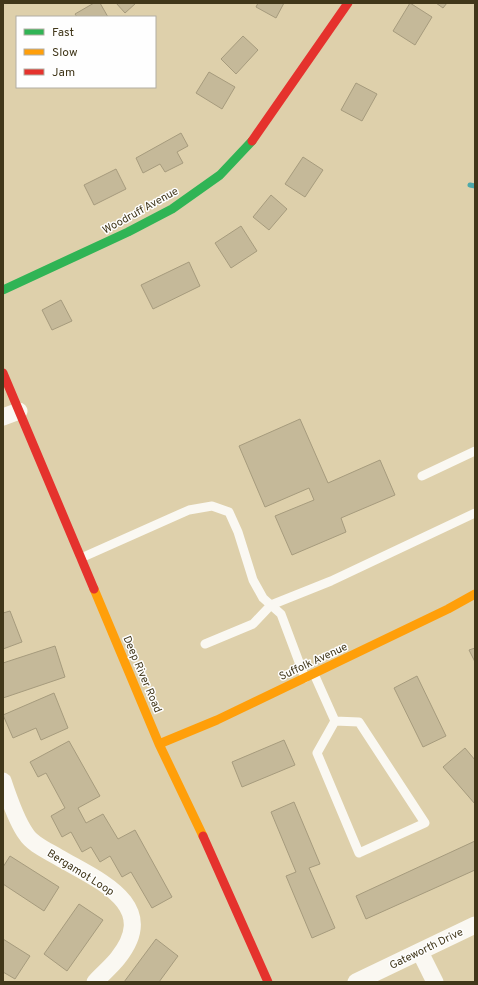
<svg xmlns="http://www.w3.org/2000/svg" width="478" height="985" font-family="Overpass,sans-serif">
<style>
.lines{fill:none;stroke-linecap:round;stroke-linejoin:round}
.stream{stroke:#4ca9aa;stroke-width:5}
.building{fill:#c5b999;stroke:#a69b7d}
.lane{stroke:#faf8f2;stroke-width:9}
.street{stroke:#faf8f2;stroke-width:17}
.fast{stroke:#30b455;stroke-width:9}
.slow{stroke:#ff9f0a;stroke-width:9}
.jam{stroke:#e5322d;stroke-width:9}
.labels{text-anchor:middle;stroke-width:3;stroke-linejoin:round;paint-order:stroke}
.street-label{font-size:11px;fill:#41371a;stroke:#fefefe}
</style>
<rect width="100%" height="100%" fill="#ded0ab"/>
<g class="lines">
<path class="stream" d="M 470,185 L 475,186"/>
</g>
<path class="building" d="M 94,3 L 100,3 L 108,17 L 77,17 L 75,14 Z
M 116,3 L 136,3 L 125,13 Z
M 258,3 L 284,3 L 276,18 L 256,7 Z
M 410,3 L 432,17 L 415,45 L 393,31 Z
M 436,3 L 447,3 L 443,8 Z
M 243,36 L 258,50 L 236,74 L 221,59 Z
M 209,72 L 235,87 L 222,109 L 196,93 Z
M 356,83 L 377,94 L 362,121 L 341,110 Z
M 181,133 L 188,146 L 177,152 L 183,163 L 165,172 L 160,164 L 143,173 L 136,158 Z
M 303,157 L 323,170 L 305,197 L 285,184 Z
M 116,169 L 126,189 L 94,205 L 84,185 Z
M 271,195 L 287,209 L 269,230 L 253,217 Z
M 241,226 L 257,251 L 231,268 L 215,243 Z
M 189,262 L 200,286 L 153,309 L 141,285 Z
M 61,300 L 72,321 L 52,330 L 42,310 Z
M 300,419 L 328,483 L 380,460 L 395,495 L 341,518 L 346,532 L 292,555 L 275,516 L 314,500 L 309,488 L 265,507 L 239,446 Z
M 10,611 L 22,642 L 3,649 L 3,613 Z
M 55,646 L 65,677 L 3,698 L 3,663 Z
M 475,648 L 475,662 L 469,650 Z
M 417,676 L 446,736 L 423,747 L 394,688 Z
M 54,693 L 68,728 L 41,740 L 36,728 L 13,738 L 3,715 Z
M 284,740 L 295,765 L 242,787 L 232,762 Z
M 69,741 L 100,796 L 78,808 L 86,823 L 103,814 L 118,839 L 135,830 L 172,897 L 152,908 L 131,872 L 122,877 L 110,856 L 100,862 L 91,847 L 82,852 L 71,832 L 62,837 L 51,816 L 65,808 L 46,773 L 38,777 L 30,762 Z
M 465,748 L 475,760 L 475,804 L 443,767 Z
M 294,802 L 320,864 L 309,868 L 335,928 L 312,938 L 286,876 L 296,872 L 271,812 Z
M 475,841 L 475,870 L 366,919 L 356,896 Z
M 10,856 L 59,887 L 44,911 L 3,884 L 3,867 Z
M 79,904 L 103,920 L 67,971 L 44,954 Z
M 3,939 L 30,956 L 15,979 L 3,972 Z
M 156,939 L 178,956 L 159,982 L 124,982 Z"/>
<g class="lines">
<path class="lane" d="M 422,476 L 475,451
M 81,558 L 189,510 L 212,506 L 229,512 L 238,532 L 253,580 L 263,598 L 281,614 L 305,678
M 205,644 L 253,624 L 271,605 L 331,581 L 475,513
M 314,674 L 335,721 L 317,753 L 359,853 L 425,823 L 359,722 L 335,721"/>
<path class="street" d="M 3,417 L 19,411
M 3,781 C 8,796 17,822 26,834 C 32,844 48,851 58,857 C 97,880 161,904 118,958 C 111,967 102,974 95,982
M 420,952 L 435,982
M 356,982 L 475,925"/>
<path class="fast" d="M 3,290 L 128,232 L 172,209 L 220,175 L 252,141"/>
<path class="slow" d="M 94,589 L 159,744 L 203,836
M 159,744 L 217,720 L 448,609 L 475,594"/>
<path class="jam" d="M 252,141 L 348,3
M 3,373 L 94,589
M 203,836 L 268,982"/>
</g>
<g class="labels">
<g class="street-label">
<text transform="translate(140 210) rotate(-29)" y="4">Woodruff Avenue</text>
<text transform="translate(313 661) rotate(-25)" y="4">Suffolk Avenue</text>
<text transform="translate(143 674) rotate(67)" y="4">Deep River Road</text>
<text transform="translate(81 872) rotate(32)" y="4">Bergamot Loop</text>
<text transform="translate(426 948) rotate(-26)" y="4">Gateworth Drive</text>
</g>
</g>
<rect width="478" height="985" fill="none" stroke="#41371a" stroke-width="8"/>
<rect x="16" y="16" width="140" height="72" fill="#fefefe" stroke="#b2aea3"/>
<rect x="24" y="29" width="20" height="6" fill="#30b455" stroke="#b2aea3"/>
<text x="52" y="36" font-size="12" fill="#41371a">Fast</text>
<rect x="24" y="49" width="20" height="6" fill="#ff9f0a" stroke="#b2aea3"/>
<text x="52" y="56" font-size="12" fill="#41371a">Slow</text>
<rect x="24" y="69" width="20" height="6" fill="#e5322d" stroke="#b2aea3"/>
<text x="52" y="76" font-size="12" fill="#41371a">Jam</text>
</svg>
